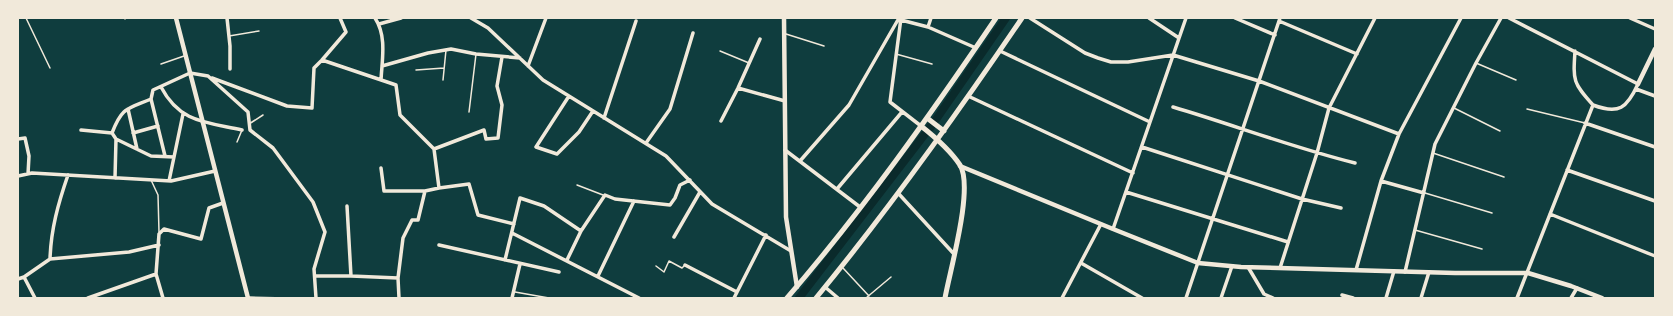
<svg xmlns="http://www.w3.org/2000/svg" width="1673" height="316" font-family="'Crimson Pro',serif">
<style>
.lines{fill:none;stroke-linecap:round;stroke-linejoin:round}
.canal{stroke:#0a2a2b;stroke-width:8}
.service{stroke:#f1e9da;stroke-width:1.5}
.minor{stroke:#f1e9da;stroke-width:3.5}
.tertiary{stroke:#f1e9da;stroke-width:4.5}
.secondary{stroke:#f1e9da;stroke-width:5}
</style>
<rect width="100%" height="100%" fill="#0f3d3e"/>
<g class="lines">
<path class="canal" d="M 935,121 L 1006,18
M 930,127 L 931,127
M 799,298 L 925,134"/>
<path class="service" d="M 26,18 L 50,68
M 125,18 L 125,19
M 786,34 L 824,46
M 229,36 L 259,31
M 720,51 L 749,63
M 896,54 L 932,64
M 1476,63 L 1516,80
M 161,64 L 184,56
M 416,70 L 444,68
M 443,80 L 446,50
M 1454,108 L 1500,131
M 1527,109 L 1585,123
M 469,112 L 476,54
M 249,124 L 263,115
M 237,142 L 242,130
M 1433,153 L 1504,177
M 151,180 L 158,195 L 159,232
M 577,185 L 603,195
M 1425,193 L 1492,213
M 1415,230 L 1482,249
M 656,266 L 664,272 L 669,261 L 682,268 L 685,265
M 843,268 L 869,296
M 515,292 L 549,298
M 249,297 L 286,298
M 866,298 L 891,277"/>
<path class="minor" d="M 227,18 L 230,46 L 230,69
M 340,18 L 346,32 L 322,60 L 396,85 L 400,115 L 434,149 L 439,188
M 375,18 C 387,36 382,60 381,80
M 471,18 L 488,28 L 543,80 L 666,156 L 712,204 L 791,251
M 901,18 L 890,102 L 921,126
M 1030,18 L 1085,53 L 1098,58 L 1111,62 L 1128,62 L 1173,55 L 1259,81 L 1399,134
M 1149,18 L 1179,38
M 1235,18 L 1275,35
M 1509,18 L 1638,84 C 1627,108 1619,115 1593,105
M 1630,18 L 1655,29
M 901,20 L 928,27 L 976,48
M 1279,21 L 1357,54
M 379,24 L 401,18
M 928,27 L 931,18
M 1000,51 L 1150,122
M 382,66 L 428,53 L 451,49 L 476,54 L 520,58
M 528,66 L 546,18
M 212,78 L 287,106 L 312,108 L 314,68 L 322,60
M 161,87 C 180,123 206,122 242,130
M 738,88 L 785,101
M 1636,89 L 1655,96
M 569,96 L 536,147 L 557,154 L 579,132 L 593,111
M 968,96 L 1133,173
M 151,99 L 165,156
M 1173,107 C 1234,125 1294,148 1355,163
M 128,109 L 137,149
M 604,118 L 636,21
M 721,121 L 738,88 L 760,39
M 1585,123 L 1655,147
M 81,130 L 112,133
M 112,133 C 122,107 127,109 151,99 L 153,90 L 190,73 L 208,76 L 248,112 L 250,130 L 273,148 L 313,202 L 325,232 L 314,269 L 316,298
M 112,133 L 116,139 L 115,178
M 133,133 L 158,126
M 18,139 L 25,138 L 29,156 L 28,174
M 116,139 L 151,156 L 174,157
M 646,143 L 670,109 L 693,33
M 1142,147 L 1302,199 L 1341,208
M 434,149 L 484,130 L 486,139 L 498,138 L 502,105 L 497,86 L 502,57
M 785,150 L 860,207
M 800,161 L 849,105 L 899,18
M 381,168 L 384,191 L 425,191 L 439,188 L 469,184 L 478,215 L 514,224
M 1567,170 L 1655,201
M 18,176 L 32,173 L 171,181 L 215,171
M 169,181 L 183,114
M 1381,181 L 1424,193
M 837,189 L 902,112
M 1126,192 L 1288,242
M 898,193 L 954,254
M 347,206 L 351,276
M 1550,214 L 1655,256
M 1113,229 L 1186,18
M 512,233 L 639,298
M 674,237 L 700,192
M 439,245 L 559,272
M 50,259 C 51,229 58,204 68,175
M 505,260 L 520,198 L 544,206 L 581,231
M 567,260 L 581,231 L 605,195 L 615,199 L 670,205 L 675,198 L 680,185 L 690,180
M 1081,263 L 1142,298
M 685,265 L 737,292
M 1248,267 L 1264,294 L 1273,298
M 1280,268 L 1317,153 L 1329,108 L 1375,18
M 1356,270 L 1381,181 L 1399,134 L 1461,18
M 1405,272 L 1435,144 L 1476,63 L 1501,18
M 315,276 L 351,276 L 398,278
M 598,276 L 634,201
M 24,277 L 35,298
M 18,279 L 24,277 L 50,259 L 129,252 L 159,245
M 825,287 L 838,298
M 1342,295 L 1353,298
M 88,298 L 156,274
M 163,298 L 156,274 L 159,234 L 164,229 L 201,239 L 209,208 L 223,203
M 399,298 L 398,278 L 403,238 L 412,220 L 418,220 L 425,191
M 512,298 L 520,264
M 734,298 L 766,235
M 1062,298 L 1101,224
M 1186,298 L 1280,18
M 1221,298 L 1232,266
M 1386,298 L 1394,271
M 1421,298 L 1429,272
M 1517,298 L 1593,105 C 1573,83 1573,81 1575,51
M 1571,298 L 1577,288"/>
<path class="tertiary" d="M 176,18 L 248,298
M 784,18 L 786,217 L 797,287
M 1638,84 L 1655,49
M 960,166 L 1113,229 L 1198,263 L 1241,267 L 1455,273 L 1528,273 L 1571,286 L 1602,298"/>
<path class="secondary" d="M 927,118 L 944,131
M 921,126 C 935,137 950,150 960,165 C 974,188 950,270 945,298
M 787,298 C 863,210 931,114 996,18
M 816,298 C 890,208 957,114 1022,18"/>
</g>
<rect width="1673" height="316" fill="none" stroke="#f1e9da" stroke-width="38"/>
</svg>
